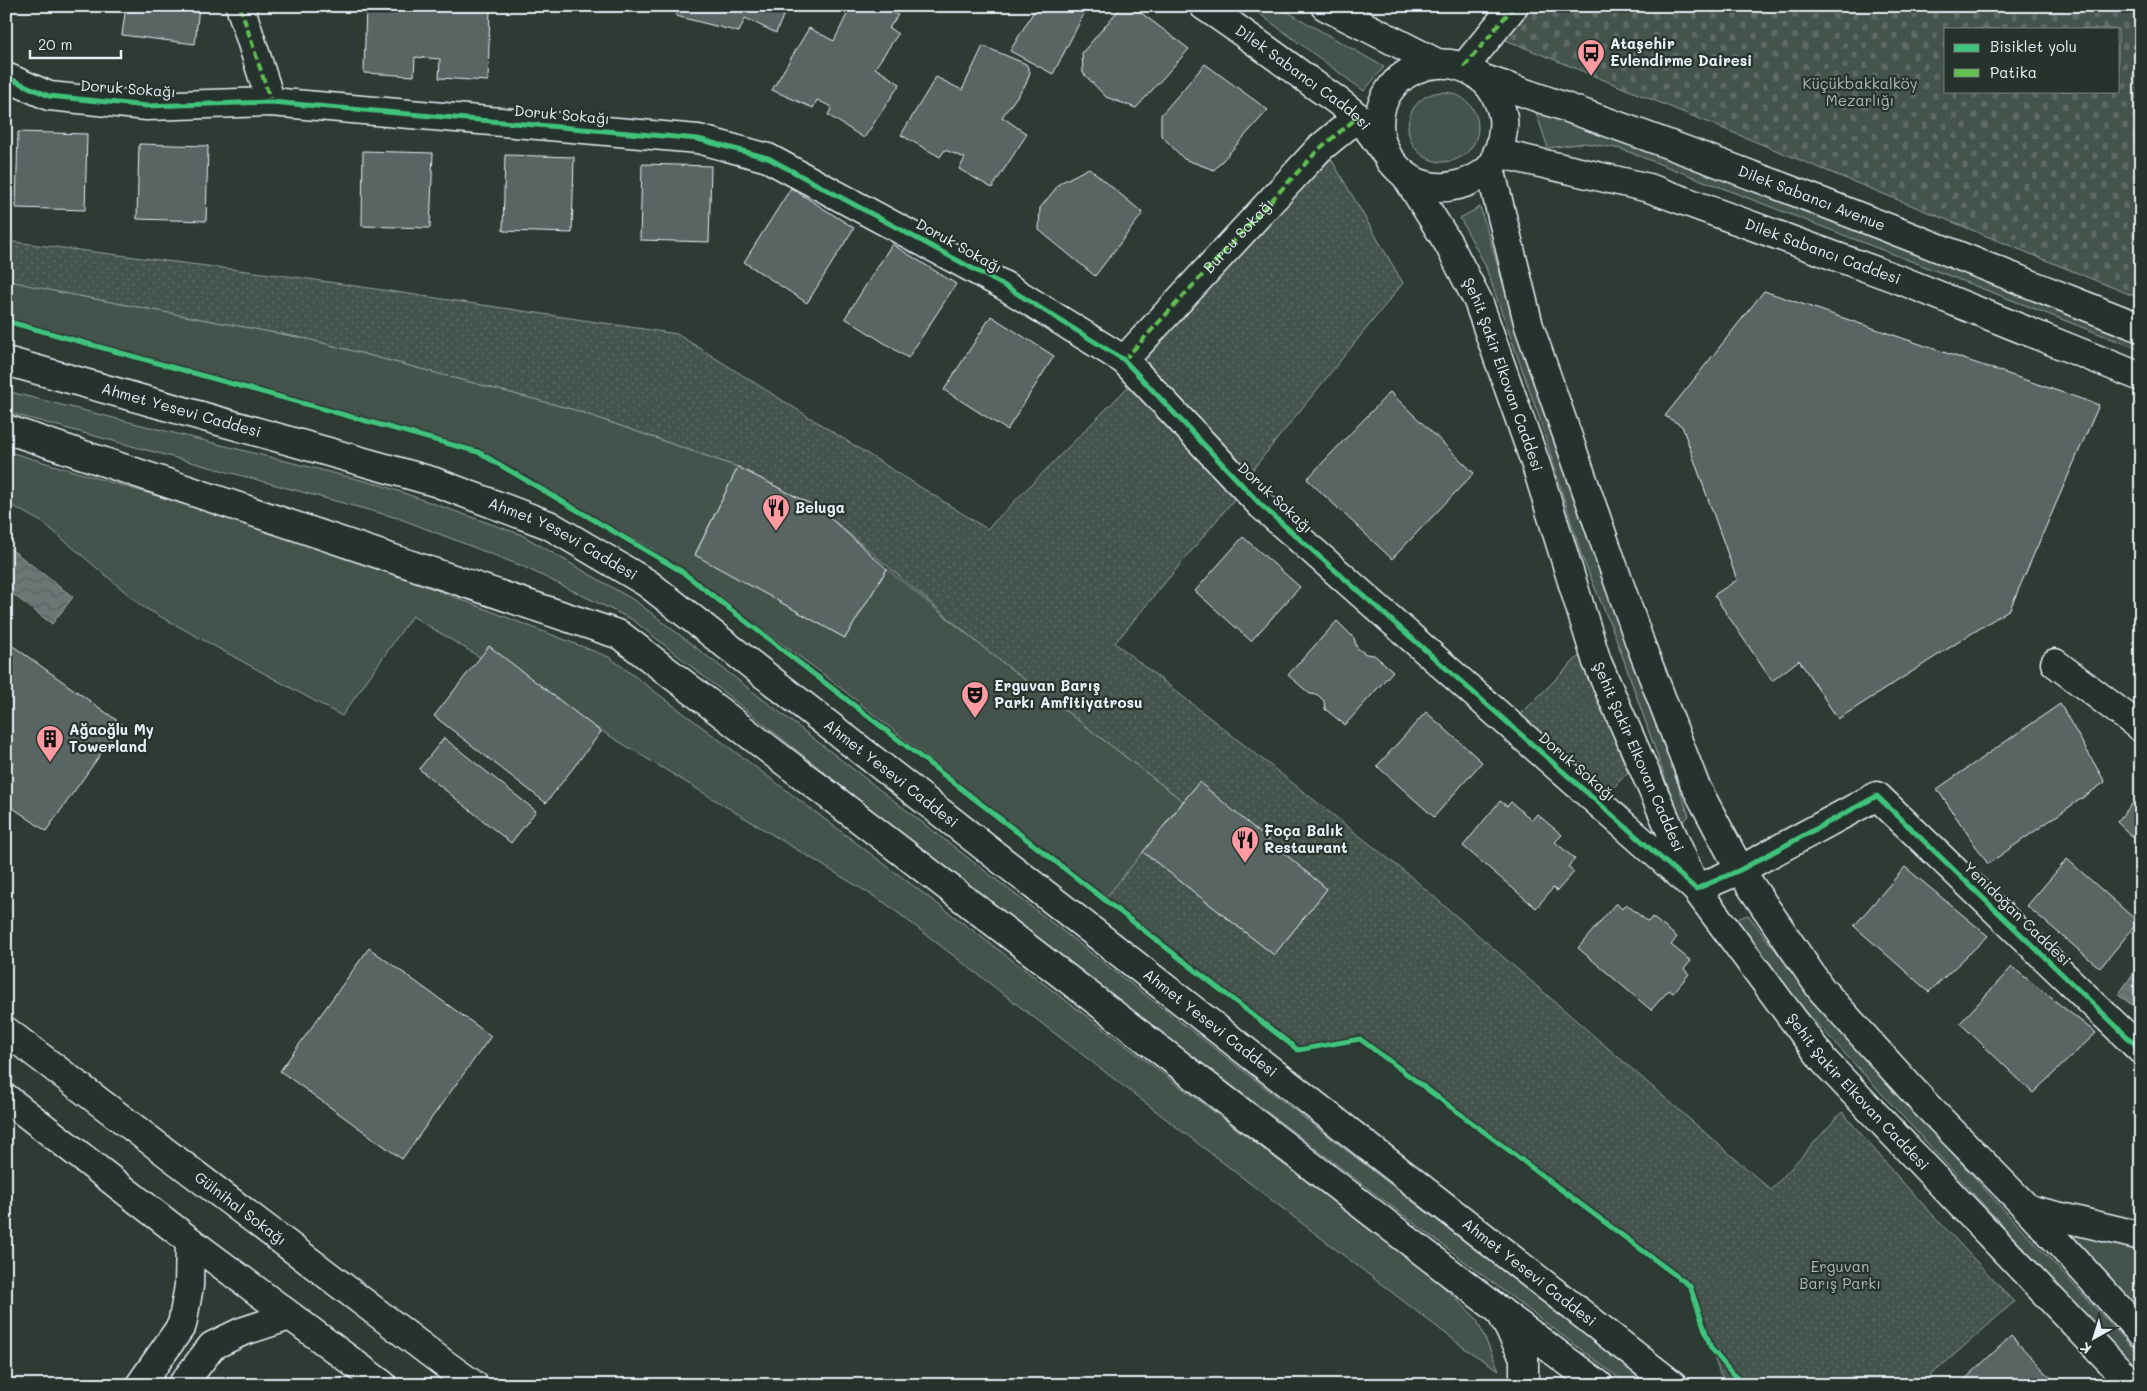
<svg xmlns="http://www.w3.org/2000/svg" width="2147" height="1391" font-family="Mali,sans-serif">
<style>
.green{fill:#45524e;stroke:#96a2a3}
.cemetery{fill:url(#cemetery-stones);stroke:#96a2a3;fill-rule:evenodd}
.park{fill:url(#park-dots);stroke:#96a2a3}
.water{fill:url(#water-waves);stroke:#9da8a9}
.building{fill:#596563;stroke:#e8f1f8}
.lines{fill:none;stroke-linecap:round;stroke-linejoin:round}
.street-casing{stroke:#e8f1f8;stroke-width:31}
.secondary-casing{stroke:#e8f1f8;stroke-width:31}
.primary-casing{stroke:#e8f1f8;stroke-width:31}
.street{stroke:#26332d;stroke-width:28}
.secondary{stroke:#26332d;stroke-width:28}
.primary{stroke:#26332d;stroke-width:28}
.quiet{stroke:#63c152;stroke-width:4;stroke-dasharray:8 4;stroke-linecap:butt}
.cycleway-casing{stroke:#26332d;stroke-width:8}
.cycleway{stroke:#40c37c;stroke-width:5}
.labels{text-anchor:middle;stroke-width:4.5;stroke-linejoin:round;paint-order:stroke}
.poi-label{font-size:15px;font-weight:bold;fill:#e8f1f8;stroke:#26332d;text-anchor:start}
.street-label{font-size:15px;fill:#e8f1f8;stroke:#26332d}
.park-label{font-size:15px;fill:#afb9bc;stroke:#26332d}
</style>
<defs>
<pattern id="cemetery-stones" width="16" height="16" patternUnits="userSpaceOnUse" patternTransform="scale(1.25)"><rect width="16" height="16" fill="#45524e"/><path d="M2 7V4a2 2 0 0 1 4 0v3zM10 15v-3a2 2 0 0 1 4 0v3z" fill="#606b68"/></pattern>
<pattern id="park-dots" width="8" height="8" patternUnits="userSpaceOnUse" patternTransform="scale(1.25)"><rect width="8" height="8" fill="#45524e"/><path d="M2 2h.1M6 6h.1" fill="none" stroke="#606b68" stroke-width="1.8" stroke-linecap="round"/></pattern>
<pattern id="water-waves" width="16" height="10" patternUnits="userSpaceOnUse" patternTransform="scale(1.25)"><rect width="16" height="10" fill="#6b7775"/><path d="M0 5q4-4 8 0t8 0" fill="none" stroke="#586060"/></pattern>
</defs>
<rect width="100%" height="100%" fill="#2e3b35"/>
<filter id="ink" filterUnits="userSpaceOnUse"><feTurbulence type="fractalNoise" baseFrequency=".02" numOctaves="2"/><feDisplacementMap in="SourceGraphic" scale="10" xChannelSelector="R" yChannelSelector="G"/><feConvolveMatrix kernelMatrix="1 2 1 2 8 2 1 2 1" color-interpolation-filters="sRGB"/></filter>
<g filter="url(#ink)">
<path class="green" d="M 1249,6 L 1277,6 L 1384,67 L 1364,91 Z
M1408 127a35 35 0 1 1 70 0a35 35 0 1 1-70 0Z
M 1533,103 L 2141,341 L 2141,350 L 1621,149 L 1585,143 L 1548,148 Z
M 1480,207 L 1514,320 L 1689,816 L 1681,823 L 1616,638 L 1582,557 L 1539,417 L 1485,265 L 1460,218 Z
M 6,278 L 58,292 L 308,339 L 575,410 L 738,467 L 695,554 L 845,638 L 887,569 L 984,648 L 1183,801 L 1106,900 L 823,674 L 652,549 L 478,452 L 6,322 Z
M 6,391 L 381,485 L 522,535 L 637,602 L 1650,1385 L 1628,1385 L 947,870 L 633,620 L 522,566 L 398,518 L 6,412 Z
M 6,451 L 315,543 L 609,657 L 1431,1275 L 1476,1318 L 1499,1370 L 1467,1350 L 885,903 L 412,616 L 342,716 L 143,607 L 45,524 L 6,502 Z
M 1748,915 L 1810,995 L 1992,1197 L 2141,1357 L 2141,1376 L 1801,1006 L 1737,919 Z
M 2067,1229 L 2141,1251 L 2141,1311 Z"/>
<path class="cemetery" d="M 1527,6 L 2141,6 L 2141,299 L 1501,38 ZM 1946,29 L 2118,29 L 2118,91 L 1946,91 Z"/>
<path class="park" d="M 1331,159 L 1403,283 L 1249,474 L 1134,360 Z
M 6,241 L 295,277 L 677,334 L 987,529 L 1129,386 L 1236,497 L 1115,643 L 1409,875 L 1771,1190 L 1842,1112 L 1905,1185 L 2014,1302 L 1920,1385 L 1732,1385 L 1720,1374 L 1690,1286 L 1360,1039 L 1298,1050 L 1231,1000 L 1105,899 L 1143,852 L 1274,955 L 1327,889 L 1199,783 L 1183,801 L 984,648 L 820,509 L 738,467 L 575,410 L 308,339 L 58,292 L 6,280 Z
M 1580,655 L 1628,772 L 1605,797 L 1517,718 Z"/>
<path class="water" d="M 7,546 L 73,597 L 52,624 L 6,589 Z
M 2141,962 L 2141,1011 L 2118,995 Z"/>
<path class="building" d="M 126,6 L 199,6 L 195,44 L 122,35 Z
M 366,6 L 490,6 L 488,81 L 439,78 L 440,59 L 415,57 L 414,76 L 364,73 Z
M 680,6 L 787,6 L 776,33 L 745,18 L 739,32 L 676,16 Z
M 851,6 L 879,6 L 898,15 L 889,28 L 898,34 L 875,68 L 900,84 L 864,138 L 828,115 L 832,107 L 817,100 L 813,108 L 772,90 L 809,28 L 834,41 Z
M 1037,6 L 1088,6 L 1053,74 L 1010,51 Z
M 1122,6 L 1132,6 L 1189,49 L 1136,108 L 1106,97 L 1083,73 L 1082,53 Z
M 983,46 L 1026,64 L 1030,72 L 1026,84 L 1002,117 L 1027,134 L 992,188 L 959,169 L 965,158 L 945,150 L 940,157 L 901,135 L 936,77 L 962,90 Z
M 1205,64 L 1268,110 L 1214,170 L 1184,159 L 1161,135 L 1161,115 Z
M 18,132 L 87,134 L 85,210 L 16,208 Z
M 139,144 L 208,146 L 206,221 L 137,219 Z
M 363,151 L 433,153 L 430,228 L 362,226 Z
M 505,155 L 574,157 L 572,233 L 503,231 Z
M 642,164 L 711,166 L 709,242 L 640,240 Z
M 1089,168 L 1143,213 L 1095,276 L 1039,230 L 1040,208 L 1060,183 Z
M 791,188 L 854,228 L 807,303 L 744,262 Z
M 892,244 L 956,284 L 908,358 L 845,318 Z
M 1764,291 L 2099,405 L 2010,609 L 1838,719 L 1799,660 L 1772,681 L 1714,595 L 1737,580 L 1682,426 L 1665,416 Z
M 991,316 L 1054,356 L 1007,430 L 944,390 Z
M 1390,392 L 1474,473 L 1392,559 L 1307,479 Z
M 738,467 L 820,509 L 887,569 L 845,638 L 695,555 Z
M 1243,537 L 1300,587 L 1251,641 L 1195,591 Z
M 1337,621 L 1354,638 L 1357,648 L 1366,654 L 1374,655 L 1393,671 L 1345,725 L 1325,709 L 1324,701 L 1318,695 L 1310,694 L 1288,675 Z
M 6,641 L 122,724 L 46,831 L 6,803 Z
M 489,646 L 601,732 L 546,803 L 434,716 Z
M 2060,704 L 2105,782 L 1988,864 L 1937,789 Z
M 1426,712 L 1482,762 L 1434,817 L 1377,766 Z
M 444,738 L 536,811 L 511,843 L 419,769 Z
M 1199,782 L 1327,889 L 1274,955 L 1143,852 Z
M 2141,793 L 2141,845 L 2117,822 Z
M 1500,801 L 1507,806 L 1511,802 L 1532,820 L 1537,814 L 1562,835 L 1555,842 L 1575,859 L 1568,867 L 1574,872 L 1557,891 L 1553,888 L 1536,908 L 1463,846 Z
M 2067,859 L 2138,922 L 2100,968 L 2027,906 Z
M 1905,867 L 1988,936 L 1929,992 L 1854,926 Z
M 1616,903 L 1622,909 L 1626,904 L 1648,922 L 1652,917 L 1677,937 L 1671,945 L 1691,961 L 1684,969 L 1689,974 L 1673,993 L 1669,990 L 1651,1010 L 1578,948 Z
M 369,948 L 491,1036 L 402,1159 L 280,1071 Z
M 2012,967 L 2096,1033 L 2033,1093 L 1960,1023 Z
M 2011,1336 L 2058,1385 L 1959,1385 Z"/>
<g class="lines">
<defs>
<g id="street">
<path d="M 240,6 L 271,102"/>
<path d="M 1464,67 L 1514,6"/>
<path d="M 6,77 L 49,96 L 147,106 L 271,102 L 698,139 L 768,158 L 1005,286 L 1124,360 L 1261,505 L 1696,889 L 1740,870 L 1877,796 L 2141,1050"/>
<path id="s1" d="M 1124,360 L 1319,149 L 1358,117"/>
<path d="M 2055,663 L 2141,728"/>
<path id="s2" d="M 6,1031 L 446,1365 L 474,1385"/>
<path d="M 6,1098 L 190,1241 L 383,1385"/>
<path d="M 2028,1209 L 2141,1236"/>
<path d="M 1500,1311 L 1524,1357 L 1524,1385"/>
<path d="M 140,1385 L 182,1325 L 189,1286 L 190,1241"/>
<path d="M 182,1385 L 212,1346 L 241,1332 L 290,1316"/>
</g>
<g id="secondary">
<path id="s3" d="M 1204,6 C 1241,31 1277,57 1312,83 C 1327,94 1344,104 1357,117 C 1381,139 1391,176 1425,185 C 1446,191 1472,184 1489,169 C 1500,158 1506,126 1502,112 C 1480,31 1363,60 1381,140 C 1383,147 1387,154 1390,161"/>
<path d="M 1325,6 L 1437,63"/>
<path id="s4" d="M 1481,78 C 1704,153 1922,241 2141,328"/>
<path id="s5" d="M 1497,153 L 1649,188 L 1903,281 L 2141,377"/>
<path d="M 1490,168 L 1529,326 L 1640,643 L 1695,785 L 1740,870 L 1821,989 L 1925,1104 L 2028,1209 L 2141,1333"/>
<path id="s6" d="M 1406,176 L 1448,243 L 1478,301 L 1536,465 L 1597,662 L 1696,889 L 1824,1061 L 2133,1385"/>
</g>
<g id="primary">
<path id="s7" d="M 6,361 L 435,482 L 549,525 L 647,583 L 1673,1385"/>
<path d="M 6,429 L 620,635 L 1500,1311 L 1599,1385"/>
</g>
</defs>
<use href="#street" class="street-casing"/>
<use href="#secondary" class="secondary-casing"/>
<use href="#primary" class="primary-casing"/>
<use href="#street" class="street"/>
<use href="#secondary" class="secondary"/>
<use href="#primary" class="primary"/>
<path class="quiet" d="M 240,6 L 271,102
M 1464,67 L 1514,6
M 1124,360 L 1319,149 L 1358,117"/>
<defs>
<path id="cycleway" d="M 6,77 L 49,96 L 147,106 L 271,102 L 698,139 L 768,158 L 1005,286 L 1124,360 L 1261,505 L 1696,889 L 1740,870 L 1877,796 L 2141,1050
M 6,321 L 478,452 L 681,571 L 1298,1050 L 1360,1039 L 1690,1286 L 1711,1348 L 1730,1371 L 1746,1385"/>
</defs>
<use href="#cycleway" class="cycleway-casing"/>
<use href="#cycleway" class="cycleway"/>
</g>
</g>
<defs>
<symbol id="bus-pin" viewBox="-11 -11 22 30"><path d="M0 17L-7.5 6A9.5 9.5 0 1 1 7.5 6Z" fill="#ff9aa2" stroke="#26332d"/><path d="M-5-6H5V4H4V6H2V4H-2V6H-4V4H-5ZM-3.5-4V0h7V-4ZM-3.5 1.2v1.5H-2V1.2ZM2 1.2v1.5H3.5V1.2Z" fill="#111"/></symbol>
<symbol id="restaurant-pin" viewBox="-11 -11 22 30"><path d="M0 17L-7.5 6A9.5 9.5 0 1 1 7.5 6Z" fill="#ff9aa2" stroke="#26332d"/><path d="M-5-6h1v4h1v-4h1v4h1v-4h1v5L-1.5 .5V6h-2V.5L-5-1ZM5-6V6H3V1.5H1.5Q1.5-4 5-6Z" fill="#111"/></symbol>
<symbol id="theatre-pin" viewBox="-11 -11 22 30"><path d="M0 17L-7.5 6A9.5 9.5 0 1 1 7.5 6Z" fill="#ff9aa2" stroke="#26332d"/><path d="M-5-5.5Q0-4 5-5.5V0Q5 5 0 6Q-5 5-5 0ZM-3.3-2.5H-1v1.5H-3.3ZM1-2.5H3.3v1.5H1ZM-2.8 1Q0 5.5 2.8 1Z" fill="#111"/></symbol>
<symbol id="building-pin" viewBox="-11 -11 22 30"><path d="M0 17L-7.5 6A9.5 9.5 0 1 1 7.5 6Z" fill="#ff9aa2" stroke="#26332d"/><path d="M-4-6H4V6H1V3H-1V6H-4ZM-2.5-4.3h1.7v1.8h-1.7ZM.8-4.3h1.7v1.8H.8ZM-2.5-1h1.7V.8h-1.7ZM.8-1h1.7V.8H.8Z" fill="#111"/></symbol>
</defs>
<g fill-rule="evenodd">
<use href="#bus-pin" x="1575" y="37" width="32" height="43"/>
<use href="#restaurant-pin" x="760" y="492" width="32" height="43"/>
<use href="#theatre-pin" x="959" y="679" width="32" height="43"/>
<use href="#building-pin" x="34" y="723" width="32" height="43"/>
<use href="#restaurant-pin" x="1229" y="824" width="32" height="43"/>
</g>
<g class="labels">
<g class="poi-label">
<text x="1610" y="49">Ataşehir<tspan x="1610" dy="17">Evlendirme Dairesi</tspan></text>
<text x="795" y="513">Beluga</text>
<text x="994" y="691">Erguvan Barış<tspan x="994" dy="17">Parkı Amfitiyatrosu</tspan></text>
<text x="69" y="735">Ağaoğlu My<tspan x="69" dy="17">Towerland</tspan></text>
<text x="1264" y="836">Foça Balık<tspan x="1264" dy="17">Restaurant</tspan></text>
</g>
<g class="street-label">
<text dy="5" stroke="none"><textPath href="#s3" startOffset="122">Dilek Sabancı Caddesi</textPath></text>
<text transform="translate(128 89) rotate(4)" y="5">Doruk Sokağı</text>
<text transform="translate(562 115) rotate(5)" y="5">Doruk Sokağı</text>
<text dy="5" stroke="none"><textPath href="#s4" startOffset="352">Dilek Sabancı Avenue</textPath></text>
<text dy="5" stroke="none"><textPath href="#s1" startOffset="169">Burcu Sokağı</textPath></text>
<text transform="translate(959 246) rotate(29)" y="5">Doruk Sokağı</text>
<text dy="5" stroke="none"><textPath href="#s5" startOffset="341">Dilek Sabancı Caddesi</textPath></text>
<text dy="5" stroke="none"><textPath href="#s6" startOffset="222">Şehit Şakir Elkovan Caddesi</textPath></text>
<text dy="5" stroke="none"><textPath href="#s7" startOffset="182">Ahmet Yesevi Caddesi</textPath></text>
<text transform="translate(1275 498) rotate(43)" y="5">Doruk Sokağı</text>
<text dy="5" stroke="none"><textPath href="#s7" startOffset="586">Ahmet Yesevi Caddesi</textPath></text>
<text dy="5" stroke="none"><textPath href="#s6" startOffset="628">Şehit Şakir Elkovan Caddesi</textPath></text>
<text transform="translate(1577 767) rotate(41)" y="5">Doruk Sokağı</text>
<text dy="5" stroke="none"><textPath href="#s7" startOffset="991">Ahmet Yesevi Caddesi</textPath></text>
<text transform="translate(2017 914) rotate(44)" y="5">Yenidoğan Caddesi</text>
<text dy="5" stroke="none"><textPath href="#s7" startOffset="1396">Ahmet Yesevi Caddesi</textPath></text>
<text dy="5" stroke="none"><textPath href="#s6" startOffset="1032">Şehit Şakir Elkovan Caddesi</textPath></text>
<text dy="5" stroke="none"><textPath href="#s2" startOffset="294">Gülnihal Sokağı</textPath></text>
<text dy="5" stroke="none"><textPath href="#s7" startOffset="1801">Ahmet Yesevi Caddesi</textPath></text>
</g>
<g class="park-label">
<text x="1860" y="89">Küçükbakkalköy<tspan x="1860" dy="17">Mezarlığı</tspan></text>
<text x="1840" y="1272">Erguvan<tspan x="1840" dy="17">Barış Parkı</tspan></text>
</g>
</g>
<rect width="2147" height="1391" fill="none" stroke="#26332d" stroke-width="25"/>
<rect x="12" y="12" width="2122" height="1366" fill="none" stroke="#e8f1f8" stroke-width="2" filter="url(#ink)"/>
<rect x="1944" y="28" width="175" height="65" fill="#26332d" stroke="#747f7e"/>
<rect x="1954" y="44" width="25" height="8" fill="#40c37c" stroke="#747f7e"/>
<text x="1990" y="52" font-size="15" fill="#e8f1f8">Bisiklet yolu</text>
<rect x="1954" y="69" width="25" height="8" fill="#63c152" stroke="#747f7e"/>
<text x="1990" y="78" font-size="15" fill="#e8f1f8">Patika</text>
<g transform="translate(2094 1338) rotate(219)" stroke="#26332d" stroke-width="4" paint-order="stroke">
<path d="M0-4L9 19L0 12L-9 19Z" fill="#e8f1f8"/>
<text y="-8" font-size="14" font-weight="bold" text-anchor="middle" fill="#e8f1f8">K</text>
</g>
<path d="M30 50v8h91v-8" fill="none" stroke="#e8f1f8" stroke-width="2.5"/>
<text x="38" y="50" font-size="15" fill="#e8f1f8" stroke="#26332d" stroke-width="4" paint-order="stroke">20 m</text>
</svg>
